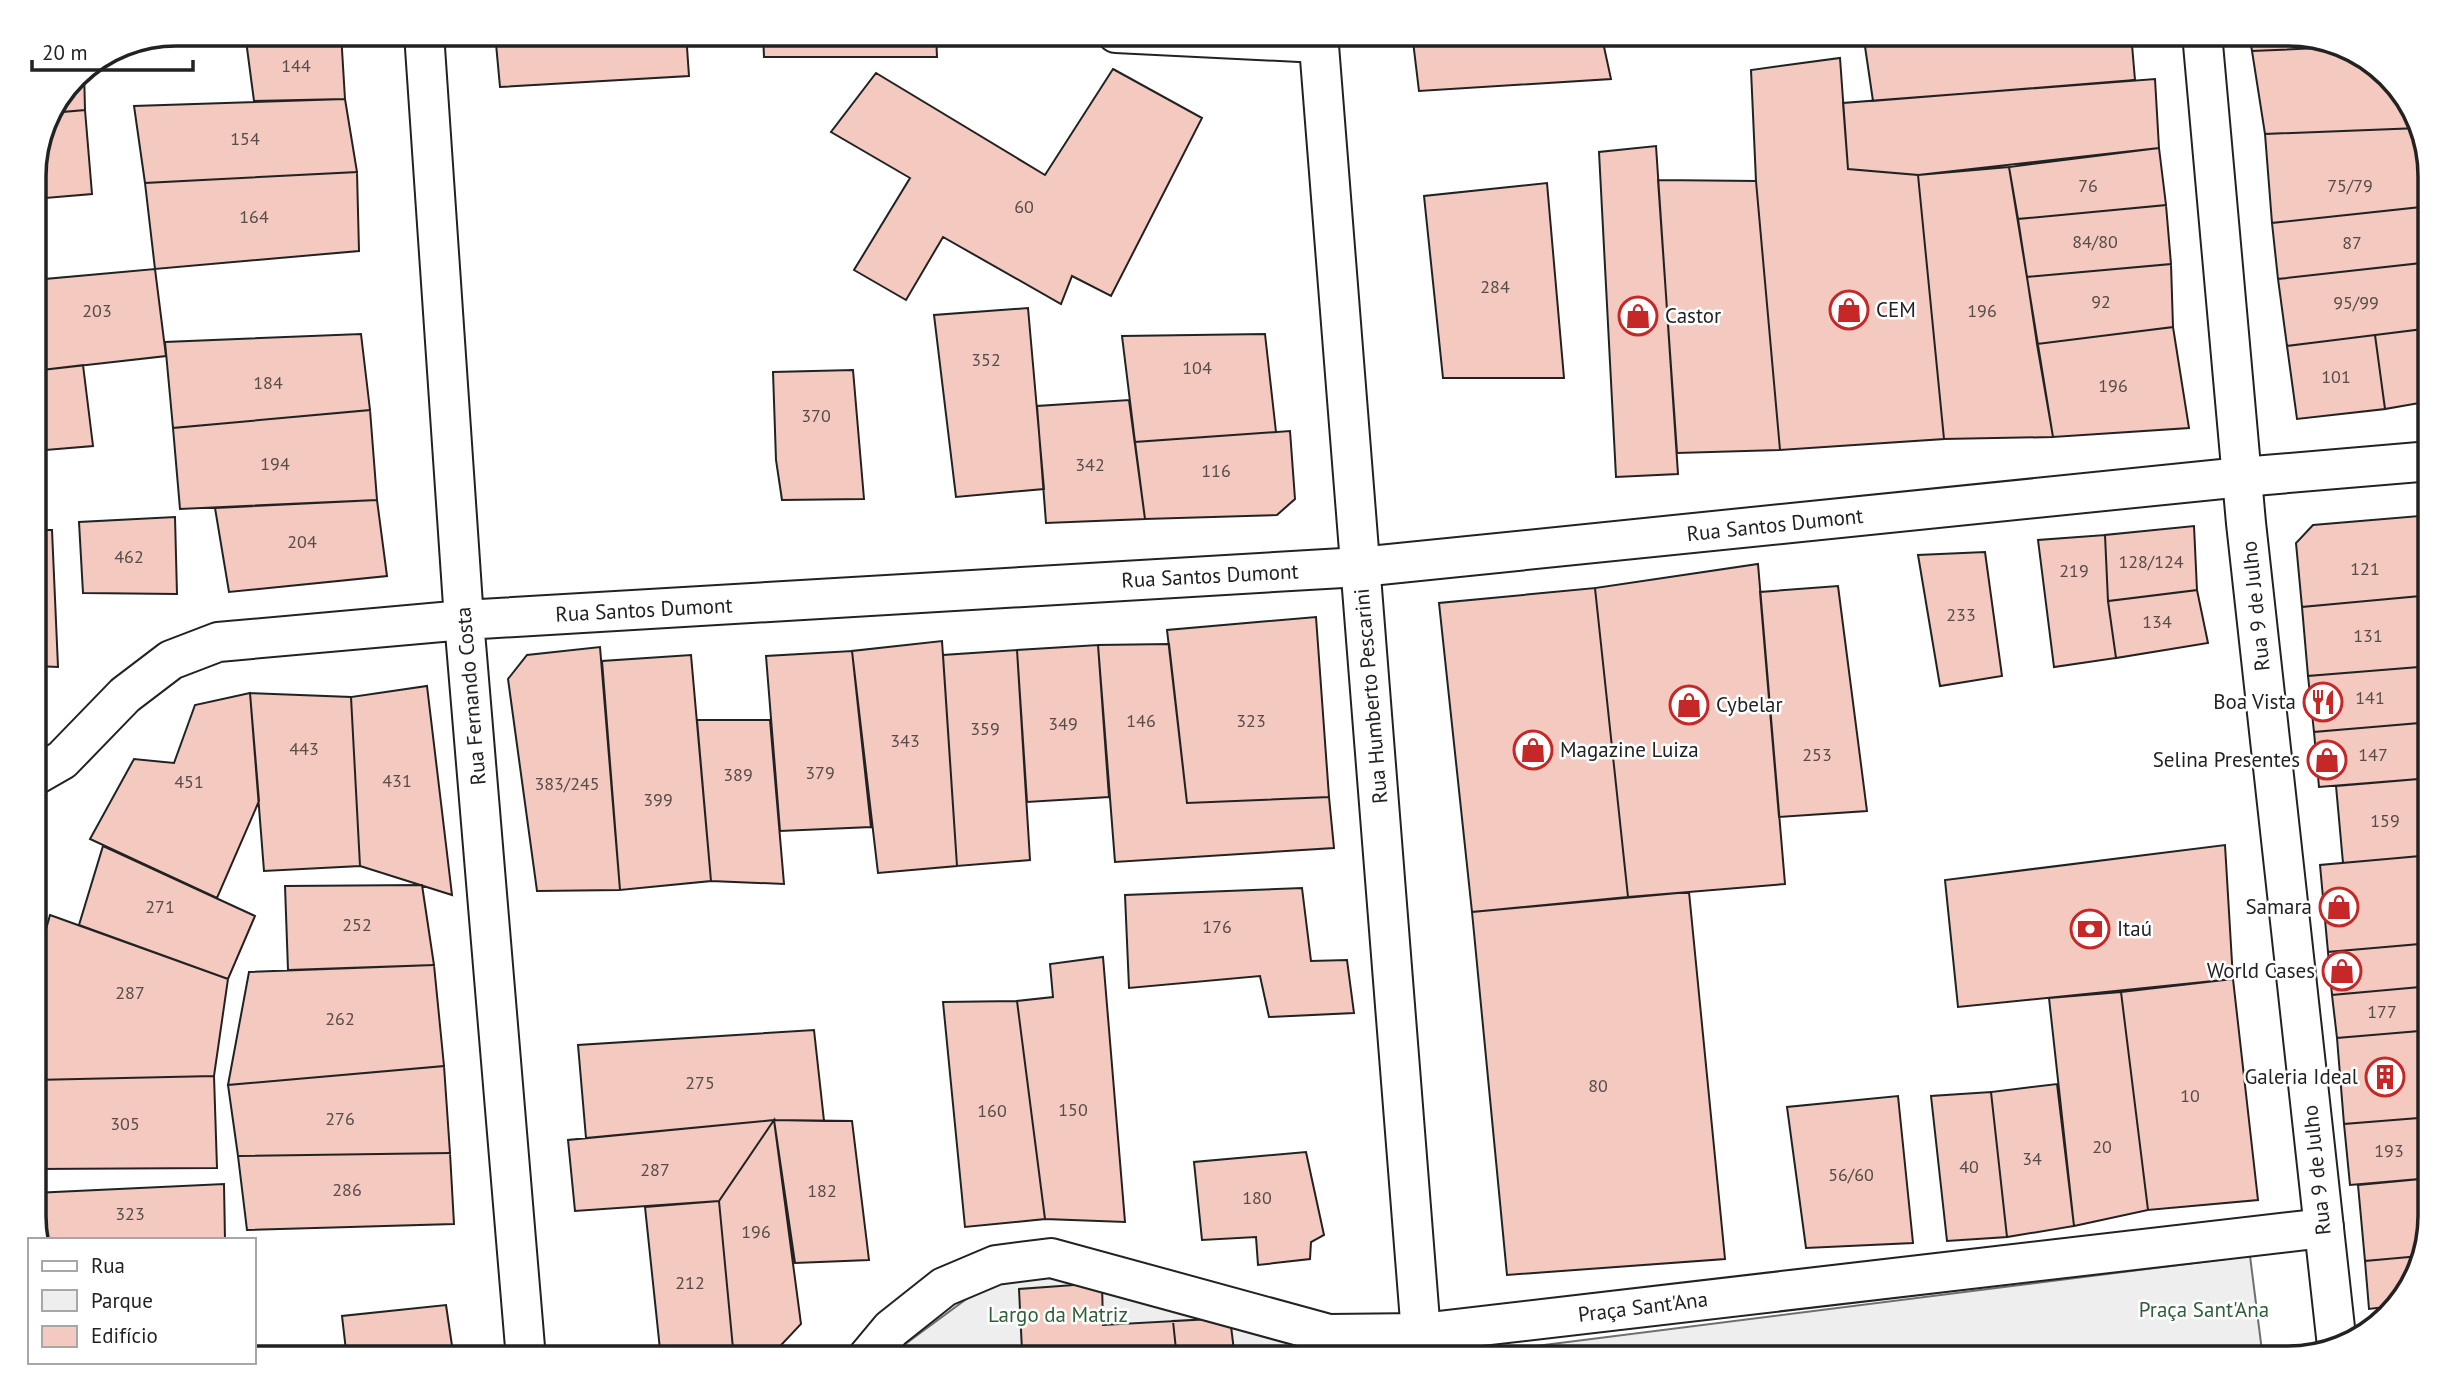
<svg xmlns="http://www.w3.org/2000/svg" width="2464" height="1392" font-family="'PT Sans',sans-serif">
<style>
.green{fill:#eee;stroke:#6f6f6f;stroke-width:2}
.building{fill:#f3c9c0;stroke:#222;stroke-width:2}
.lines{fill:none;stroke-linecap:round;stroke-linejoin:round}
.street-casing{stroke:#222;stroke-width:42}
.secondary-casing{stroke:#222;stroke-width:42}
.street{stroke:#fff;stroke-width:38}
.secondary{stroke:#fff;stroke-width:38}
.labels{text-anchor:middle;stroke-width:5;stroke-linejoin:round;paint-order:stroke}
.number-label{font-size:18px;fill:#564c4a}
.poi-label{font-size:21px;fill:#222;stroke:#fff;text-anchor:start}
.street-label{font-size:21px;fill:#222;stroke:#fff}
.park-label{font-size:21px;fill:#2f5e38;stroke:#fff}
.rim{fill:none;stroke:#222;stroke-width:3.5}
</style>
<rect width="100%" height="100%" fill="#fff"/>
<path class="green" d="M 2250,1256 L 2263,1359 L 1473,1359 L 1473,1354 Z
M 1059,1269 L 1364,1355 L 1364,1359 L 885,1359 L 980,1289 Z"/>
<path class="building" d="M 245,33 L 341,33 L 345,99 L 254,101 Z
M 495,33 L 686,33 L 689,76 L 500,87 Z
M 763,33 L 936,33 L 937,57 L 764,57 Z
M 1412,33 L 1601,33 L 1611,79 L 1419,91 Z
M 1863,33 L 2131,33 L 2135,80 L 1873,101 Z
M 2249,33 L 2288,33 L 2341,47 L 2252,51 Z
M 2341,47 L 2359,52 L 2411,104 L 2419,128 L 2265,134 L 2252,51 Z
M 1840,58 L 1848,169 L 1918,175 L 1944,439 L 1780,450 L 1756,181 L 1751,70 Z
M 84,69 L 85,110 L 50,113 L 75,75 Z
M 1113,69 L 1202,118 L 1111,296 L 1072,276 L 1061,304 L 943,237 L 906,300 L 854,270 L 910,178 L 831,132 L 876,73 L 1045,175 Z
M 2155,79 L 2159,148 L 1918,175 L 1848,169 L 1843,103 Z
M 345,99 L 357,172 L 145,183 L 134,106 Z
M 85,110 L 92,194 L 34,199 L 34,167 L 44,121 L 50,113 Z
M 2419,128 L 2430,167 L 2430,206 L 2272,223 L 2265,134 Z
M 1656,146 L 1678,474 L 1616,477 L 1599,152 Z
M 2159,148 L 2166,205 L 2018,219 L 2009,167 Z
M 2009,167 L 2053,437 L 1944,439 L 1918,175 Z
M 357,172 L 359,251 L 155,269 L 145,183 Z
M 1658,180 L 1756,181 L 1780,450 L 1677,453 Z
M 1547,183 L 1564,378 L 1443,378 L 1424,196 Z
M 2166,205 L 2171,264 L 2027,277 L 2018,219 Z
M 2430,206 L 2430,262 L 2278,279 L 2272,223 Z
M 2430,262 L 2431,328 L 2287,346 L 2278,279 Z
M 2171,264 L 2173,327 L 2037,344 L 2027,277 Z
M 155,269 L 166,356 L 34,371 L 34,280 Z
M 1028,308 L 1044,489 L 956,497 L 934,315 Z
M 2173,327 L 2189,428 L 2053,437 L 2037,344 Z
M 2431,328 L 2431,401 L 2385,409 L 2375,335 Z
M 361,334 L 370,410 L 173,428 L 165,342 Z
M 1265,334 L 1276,432 L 1135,442 L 1122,336 Z
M 2375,335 L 2385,409 L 2297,419 L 2287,346 Z
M 83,365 L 93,446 L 34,451 L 34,371 Z
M 853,370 L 864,499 L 782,500 L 776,460 L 773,372 Z
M 1129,400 L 1145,519 L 1046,523 L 1037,406 Z
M 370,410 L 377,500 L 180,509 L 173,428 Z
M 1290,431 L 1295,499 L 1277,515 L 1145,519 L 1135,442 Z
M 377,500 L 387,576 L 229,592 L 215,508 Z
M 2431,515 L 2431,595 L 2302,607 L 2296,543 L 2313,525 Z
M 175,517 L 177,594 L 83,593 L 79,522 Z
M 2194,526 L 2197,590 L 2108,601 L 2105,535 Z
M 34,530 L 52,530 L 58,667 L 34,666 Z
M 2105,535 L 2108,601 L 2116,658 L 2054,667 L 2038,540 Z
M 1985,552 L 2002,676 L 1940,686 L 1918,555 Z
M 1758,564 L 1785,884 L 1628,897 L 1595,588 Z
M 1838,586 L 1867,811 L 1779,817 L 1760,592 Z
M 1595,588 L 1628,897 L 1472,912 L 1439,603 Z
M 2197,590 L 2208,643 L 2116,658 L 2108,601 Z
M 2431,595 L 2431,666 L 2308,676 L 2302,607 Z
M 1316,617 L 1329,797 L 1187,803 L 1167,630 Z
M 942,641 L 957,866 L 878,873 L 852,651 Z
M 1169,644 L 1187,803 L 1329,797 L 1334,848 L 1115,862 L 1098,645 Z
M 1098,645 L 1109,797 L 1027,802 L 1017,650 Z
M 600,647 L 620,890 L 537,891 L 508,679 L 527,655 Z
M 1017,650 L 1030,860 L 957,866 L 943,655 Z
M 852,651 L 871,827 L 780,831 L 766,656 Z
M 691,655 L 711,881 L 620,890 L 602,661 Z
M 2431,666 L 2431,722 L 2314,732 L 2308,676 Z
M 427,686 L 452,895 L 360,866 L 351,697 Z
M 250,693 L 259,801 L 217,898 L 90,839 L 134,759 L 174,763 L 195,705 Z
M 250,693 L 351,697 L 360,866 L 264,871 Z
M 697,720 L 770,720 L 784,884 L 711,881 Z
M 2431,722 L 2431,778 L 2319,787 L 2314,732 Z
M 2431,778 L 2431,855 L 2343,863 L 2336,786 Z
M 2225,845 L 2233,979 L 1958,1007 L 1945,880 Z
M 103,846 L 255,916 L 228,979 L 79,925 Z
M 2431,855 L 2431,943 L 2328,952 L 2320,865 Z
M 422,885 L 434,965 L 288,970 L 285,886 Z
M 1302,888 L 1311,961 L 1347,960 L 1354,1013 L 1269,1017 L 1260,976 L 1129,988 L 1125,895 Z
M 1689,892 L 1725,1259 L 1507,1275 L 1472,912 Z
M 50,915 L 228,979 L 214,1076 L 34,1080 L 35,968 Z
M 2431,943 L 2431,986 L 2332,995 L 2328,952 Z
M 1103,957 L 1125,1222 L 1045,1219 L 1017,1001 L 1053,997 L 1050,964 Z
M 434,965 L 444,1066 L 228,1085 L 249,972 Z
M 2233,979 L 2258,1200 L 2148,1210 L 2121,992 Z
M 2431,986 L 2431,1030 L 2337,1038 L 2332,995 Z
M 2121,992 L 2148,1210 L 2074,1226 L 2049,998 Z
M 1017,1001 L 1045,1219 L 965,1227 L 943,1002 Z
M 814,1030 L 824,1121 L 774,1120 L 586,1138 L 578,1045 Z
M 2431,1030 L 2431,1117 L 2344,1124 L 2337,1038 Z
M 444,1066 L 450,1153 L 238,1156 L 228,1085 Z
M 214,1076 L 217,1168 L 34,1169 L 34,1080 Z
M 2057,1084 L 2074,1226 L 2007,1237 L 1991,1092 Z
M 1991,1092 L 2007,1237 L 1947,1241 L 1931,1096 Z
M 1898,1096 L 1913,1243 L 1806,1248 L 1787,1107 Z
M 2431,1117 L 2431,1178 L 2350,1185 L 2344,1124 Z
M 774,1120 L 852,1121 L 869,1260 L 795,1263 Z
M 774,1120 L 801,1324 L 768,1359 L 734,1359 L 719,1201 Z
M 774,1120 L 719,1201 L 575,1211 L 568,1140 Z
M 1306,1152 L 1324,1235 L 1311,1242 L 1310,1259 L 1258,1265 L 1256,1237 L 1202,1240 L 1194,1162 Z
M 450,1153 L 454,1224 L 247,1230 L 238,1156 Z
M 2431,1178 L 2431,1217 L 2420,1256 L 2365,1261 L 2358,1185 Z
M 224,1184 L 225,1240 L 38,1240 L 37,1235 L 34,1193 Z
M 719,1201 L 734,1359 L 661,1359 L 645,1207 Z
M 2420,1256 L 2412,1287 L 2393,1306 L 2369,1309 L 2365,1261 Z
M 1102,1283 L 1103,1325 L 1230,1318 L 1235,1359 L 963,1359 L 1022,1351 L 1019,1289 Z
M 446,1305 L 454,1359 L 347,1359 L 342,1316 Z
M 1230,1318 L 1235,1359 L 1177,1359 L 1173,1321 Z"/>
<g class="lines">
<defs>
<path id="street" d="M 424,33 L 464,620 L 526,1359
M 1116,33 L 1319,43
M 34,776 L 62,760 L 125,695 L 171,660 L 218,642 L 464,620 L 1360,567 L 2242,477 L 2431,461
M 866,1359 L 891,1329 L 944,1287 L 996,1265 L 1051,1258 L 1329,1334 L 1421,1333 L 2324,1228"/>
<path id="secondary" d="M 1318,33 L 1423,1359
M 2202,33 L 2246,523 L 2337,1346"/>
</defs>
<use href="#street" class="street-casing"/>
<use href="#secondary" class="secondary-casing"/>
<use href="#street" class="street"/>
<use href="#secondary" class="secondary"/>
</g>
<defs>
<symbol id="shop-ring" viewBox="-11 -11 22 22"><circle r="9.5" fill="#fff" stroke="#c62828" stroke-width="1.5"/><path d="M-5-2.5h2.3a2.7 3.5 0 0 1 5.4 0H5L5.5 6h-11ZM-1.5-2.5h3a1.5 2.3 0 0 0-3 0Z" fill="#c62828"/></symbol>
<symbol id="restaurant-ring" viewBox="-11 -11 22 22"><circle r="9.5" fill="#fff" stroke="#c62828" stroke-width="1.5"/><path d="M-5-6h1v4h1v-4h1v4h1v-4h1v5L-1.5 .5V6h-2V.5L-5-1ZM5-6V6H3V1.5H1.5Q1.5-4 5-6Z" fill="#c62828"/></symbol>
<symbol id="bank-ring" viewBox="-11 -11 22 22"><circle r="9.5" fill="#fff" stroke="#c62828" stroke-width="1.5"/><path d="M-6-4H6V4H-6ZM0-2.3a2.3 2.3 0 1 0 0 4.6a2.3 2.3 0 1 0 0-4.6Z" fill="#c62828"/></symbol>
<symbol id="building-ring" viewBox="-11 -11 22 22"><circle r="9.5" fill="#fff" stroke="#c62828" stroke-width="1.5"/><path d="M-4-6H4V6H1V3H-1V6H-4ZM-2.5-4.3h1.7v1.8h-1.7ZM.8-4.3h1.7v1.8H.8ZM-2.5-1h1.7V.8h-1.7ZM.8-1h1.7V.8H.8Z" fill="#c62828"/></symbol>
</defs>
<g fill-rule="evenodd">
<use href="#shop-ring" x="1827" y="288" width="44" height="44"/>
<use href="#shop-ring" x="1616" y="294" width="44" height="44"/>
<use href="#restaurant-ring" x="2301" y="680" width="44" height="44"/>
<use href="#shop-ring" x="1667" y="683" width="44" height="44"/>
<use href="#shop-ring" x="1511" y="728" width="44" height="44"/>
<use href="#shop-ring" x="2305" y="738" width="44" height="44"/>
<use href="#shop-ring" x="2317" y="885" width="44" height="44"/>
<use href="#bank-ring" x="2068" y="907" width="44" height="44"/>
<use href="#shop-ring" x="2320" y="949" width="44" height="44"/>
<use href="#building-ring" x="2363" y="1055" width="44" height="44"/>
</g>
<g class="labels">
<g class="number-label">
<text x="296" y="72">144</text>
<text x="245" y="145">154</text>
<text x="2088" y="192">76</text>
<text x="2350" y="192">75/79</text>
<text x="1024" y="213">60</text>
<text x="254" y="223">164</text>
<text x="2095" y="248">84/80</text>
<text x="2352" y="249">87</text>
<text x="1495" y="293">284</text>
<text x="2101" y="308">92</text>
<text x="2356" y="309">95/99</text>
<text x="97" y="317">203</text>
<text x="1982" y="317">196</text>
<text x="986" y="366">352</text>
<text x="1197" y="374">104</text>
<text x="2336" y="383">101</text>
<text x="268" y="389">184</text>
<text x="2113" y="392">196</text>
<text x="816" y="422">370</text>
<text x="275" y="470">194</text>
<text x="1090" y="471">342</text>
<text x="1216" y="477">116</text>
<text x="302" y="548">204</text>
<text x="129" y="563">462</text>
<text x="2151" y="568">128/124</text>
<text x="2365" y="575">121</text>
<text x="2074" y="577">219</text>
<text x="1961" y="621">233</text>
<text x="2157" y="628">134</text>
<text x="2368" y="642">131</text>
<text x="2370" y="704">141</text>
<text x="1141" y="727">146</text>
<text x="1251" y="727">323</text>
<text x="1063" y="730">349</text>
<text x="985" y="735">359</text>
<text x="905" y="747">343</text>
<text x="304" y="755">443</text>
<text x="1817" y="761">253</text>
<text x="2373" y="761">147</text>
<text x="820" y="779">379</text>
<text x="738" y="781">389</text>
<text x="397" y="787">431</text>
<text x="189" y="788">451</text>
<text x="567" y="790">383/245</text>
<text x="658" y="806">399</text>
<text x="2385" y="827">159</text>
<text x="160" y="913">271</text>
<text x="357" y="931">252</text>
<text x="1217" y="933">176</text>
<text x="130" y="999">287</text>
<text x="2382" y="1018">177</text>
<text x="340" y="1025">262</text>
<text x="700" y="1089">275</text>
<text x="1598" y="1092">80</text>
<text x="2190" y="1102">10</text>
<text x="1073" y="1116">150</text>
<text x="992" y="1117">160</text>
<text x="340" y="1125">276</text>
<text x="125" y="1130">305</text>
<text x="2102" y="1153">20</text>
<text x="2389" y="1157">193</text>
<text x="2032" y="1165">34</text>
<text x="1969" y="1173">40</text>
<text x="655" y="1176">287</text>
<text x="1851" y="1181">56/60</text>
<text x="347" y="1196">286</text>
<text x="822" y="1197">182</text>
<text x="1257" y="1204">180</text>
<text x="130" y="1220">323</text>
<text x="756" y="1238">196</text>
<text x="690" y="1289">212</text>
</g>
<g class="poi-label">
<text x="1876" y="317">CEM</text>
<text x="1665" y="323">Castor</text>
<text x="2296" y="709" text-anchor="end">Boa Vista</text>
<text x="1716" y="712">Cybelar</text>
<text x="1560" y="757">Magazine Luiza</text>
<text x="2300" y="767" text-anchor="end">Selina Presentes</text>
<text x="2312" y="914" text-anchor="end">Samara</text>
<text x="2117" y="936">Itaú</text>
<text x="2315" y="978" text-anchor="end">World Cases</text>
<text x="2358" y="1084" text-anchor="end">Galeria Ideal</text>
</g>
<g class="street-label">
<text transform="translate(1775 525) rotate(-6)" y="7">Rua Santos Dumont</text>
<text transform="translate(1210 576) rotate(-3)" y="7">Rua Santos Dumont</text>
<text transform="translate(2256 606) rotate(-96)" y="7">Rua 9 de Julho</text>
<text transform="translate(644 610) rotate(-3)" y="7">Rua Santos Dumont</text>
<text transform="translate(471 696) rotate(-95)" y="7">Rua Fernando Costa</text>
<text transform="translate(1371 696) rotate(-95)" y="7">Rua Humberto Pescarini</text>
<text transform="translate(2317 1170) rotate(-96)" y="7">Rua 9 de Julho</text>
<text transform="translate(1643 1307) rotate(-7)" y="7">Praça Sant'Ana</text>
</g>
<g class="park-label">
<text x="2204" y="1317">Praça Sant'Ana</text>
<text x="1058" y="1322">Largo da Matriz</text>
</g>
</g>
<path d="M0 0H2464V1392H0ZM176 46H2288A130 130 0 0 1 2418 176V1216A130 130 0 0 1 2288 1346H176A130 130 0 0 1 46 1216V176A130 130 0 0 1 176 46Z" fill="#fff" fill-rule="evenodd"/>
<path class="rim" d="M176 46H2288A130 130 0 0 1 2418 176V1216A130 130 0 0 1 2288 1346H176A130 130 0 0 1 46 1216V176A130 130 0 0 1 176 46Z"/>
<rect x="28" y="1238" width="228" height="126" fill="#ffffff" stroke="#a7a7a7" stroke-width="2"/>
<rect x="42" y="1261" width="35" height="10" fill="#ffffff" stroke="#a7a7a7" stroke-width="2"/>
<text x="91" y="1273" font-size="21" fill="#222222">Rua</text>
<rect x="42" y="1290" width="35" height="21" fill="#eeeeee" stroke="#a7a7a7" stroke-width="2"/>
<text x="91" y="1308" font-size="21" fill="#222222">Parque</text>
<rect x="42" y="1326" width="35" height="21" fill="#f3c9c0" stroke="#a7a7a7" stroke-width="2"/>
<text x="91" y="1343" font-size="21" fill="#222222">Edifício</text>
<path d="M32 60v10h161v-10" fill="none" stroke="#222222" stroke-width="3.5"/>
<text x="42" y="60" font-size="21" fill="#222222" stroke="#ffffff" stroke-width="5" paint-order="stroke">20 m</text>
</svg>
